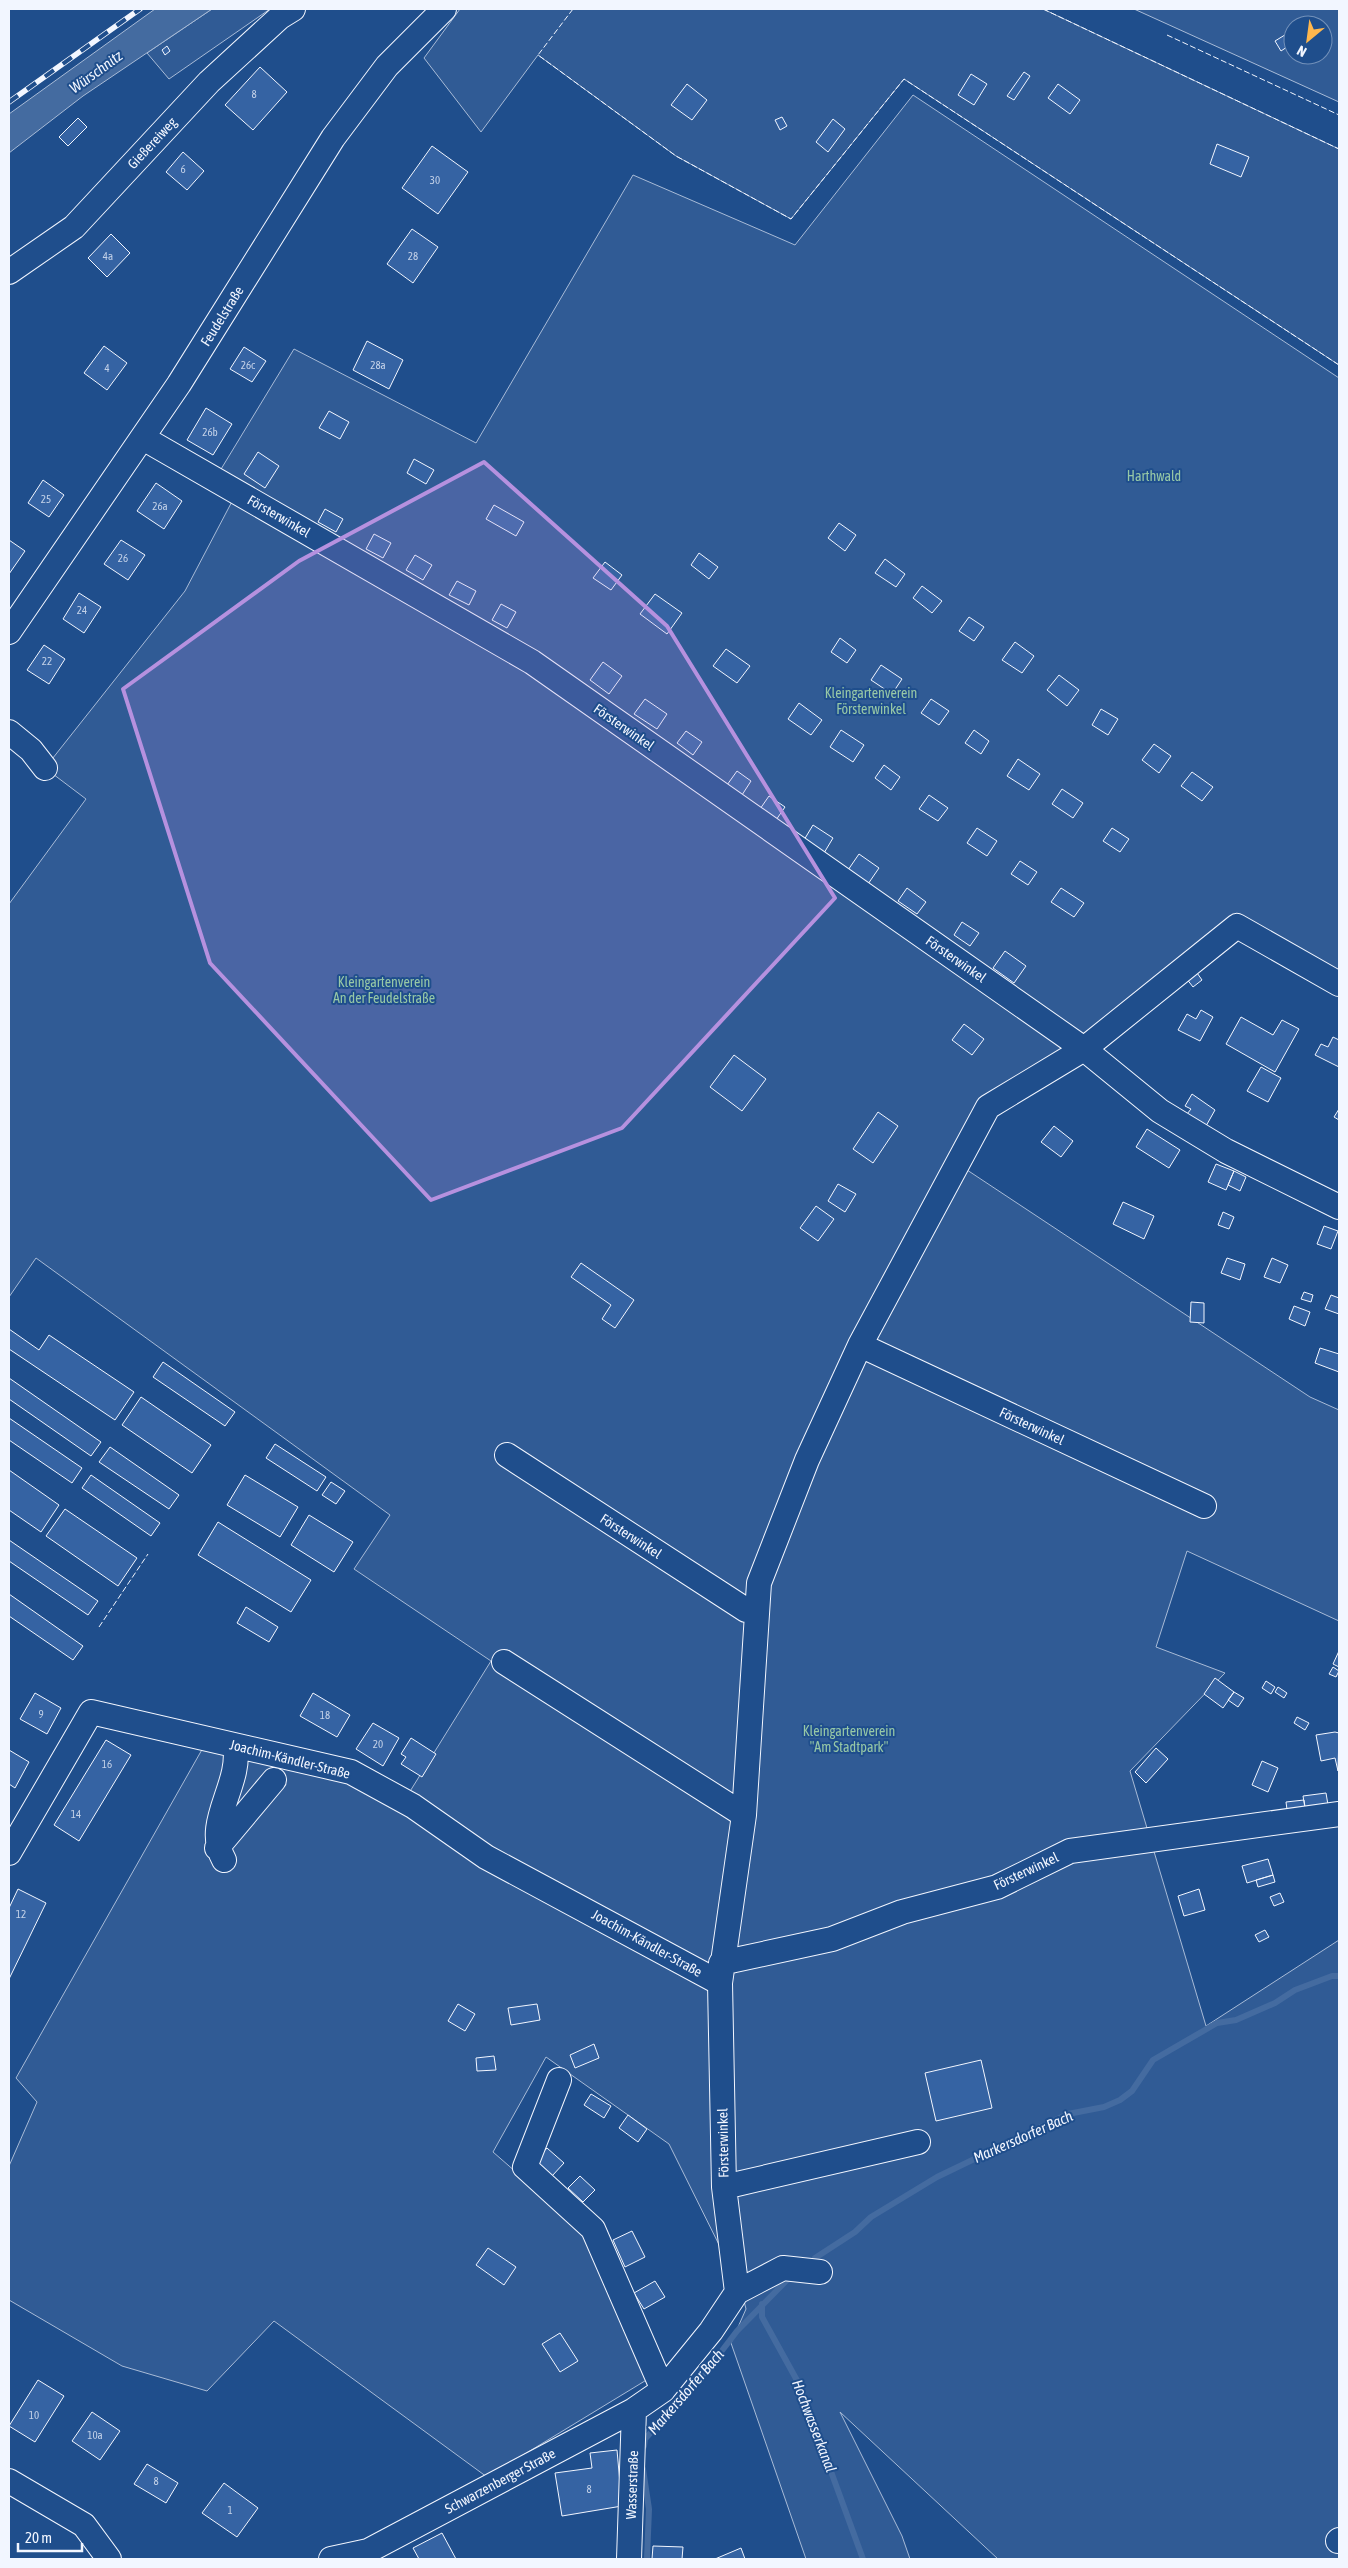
<svg xmlns="http://www.w3.org/2000/svg" width="1348" height="2568" font-family="'Asap Condensed',sans-serif">
<style>
.built{fill:#305b95;stroke:#a8bbd7;fill-rule:evenodd}
.water{fill:#446ba0;stroke:#a8bbd7}
.lines{fill:none;stroke-linecap:round;stroke-linejoin:round}
.stream{stroke:#446ba0;stroke-width:6}
.building{fill:#3563a3;stroke:#f2f6ff}
.minor-casing{stroke:#f2f6ff;stroke-width:26}
.minor{stroke:#1f4e8c;stroke-width:24}
.rail-casing{stroke:#f2f6ff;stroke-width:5.5}
.rail{stroke:#1f4e8c;stroke-width:4;stroke-dasharray:11;stroke-linecap:butt}
.fence{stroke:#f2f6ff;stroke-width:1;stroke-dasharray:6 2.5;stroke-linecap:butt}
.marked{fill:#b691df;fill-opacity:0.2;stroke:#b691df;stroke-width:4;stroke-linejoin:round}
.labels{text-anchor:middle;stroke-width:4;stroke-linejoin:round;paint-order:stroke}
.number-label{font-size:11px;fill:#c3d1e8}
.street-label{font-size:14px;fill:#f2f6ff;stroke:#1f4e8c}
.park-label{font-size:14px;fill:#97c8a6;stroke:#1f4e8c}
.water-label{font-size:15px;font-style:italic;fill:#f2f6ff;stroke:#1f4e8c}
</style>
<rect width="100%" height="100%" fill="#1f4e8c"/>
<path class="built" d="M 212,9 L 270,9 L 169,79 L 147,53 Z
M 460,9 L 1043,9 L 1339,149 L 1339,365 L 904,79 L 791,219 L 676,156 L 538,55 L 481,132 L 424,58 Z
M 1134,9 L 1339,9 L 1339,102 ZM 1293,25 L 1323,25 L 1323,55 L 1293,55 Z
M 913,95 L 1339,378 L 1339,984 L 1237,927 L 988,1107 L 958,1164 L 1310,1397 L 1339,1410 L 1339,1621 L 1187,1551 L 1156,1647 L 1225,1673 L 1130,1771 L 1206,2026 L 1339,1940 L 1339,2559 L 998,2559 L 840,2412 L 902,2536 L 910,2559 L 806,2559 L 731,2343 L 746,2309 L 741,2289 L 669,2144 L 546,2057 L 493,2152 L 587,2234 L 653,2376 L 487,2477 L 274,2321 L 207,2391 L 122,2366 L 9,2300 L 9,2166 L 37,2102 L 16,2078 L 208,1739 L 404,1801 L 491,1661 L 354,1569 L 390,1515 L 36,1258 L 9,1297 L 9,904 L 86,799 L 45,768 L 185,591 L 237,492 L 215,479 L 294,349 L 476,443 L 633,175 L 795,245 Z"/>
<path class="water" d="M 155,9 L 212,9 L 83,96 L 9,153 L 9,114 Z"/>
<g class="lines">
<path class="stream" d="M 815,2258 L 855,2232 L 871,2217 L 937,2177 L 1068,2114 L 1104,2107 L 1120,2100 L 1132,2091 L 1153,2060 L 1217,2023 L 1236,2020 L 1275,2003 L 1295,1990 L 1332,1976 L 1339,1976
M 762,2304 L 762,2317 L 799,2384 L 863,2559
M 644,2446 L 645,2439 L 708,2369 L 737,2331 L 789,2278
M 643,2469 L 649,2509 L 647,2559"/>
</g>
<path class="building" d="M 1293,30 L 1293,43 L 1281,51 L 1275,41 Z
M 167,46 L 170,51 L 165,55 L 162,50 Z
M 260,67 L 287,92 L 253,130 L 225,105 Z
M 1024,72 L 1030,76 L 1014,100 L 1007,96 Z
M 971,74 L 987,84 L 974,105 L 958,95 Z
M 687,84 L 707,100 L 692,120 L 671,105 Z
M 1058,84 L 1080,100 L 1070,114 L 1048,98 Z
M 782,117 L 787,126 L 780,130 L 775,120 Z
M 78,118 L 87,127 L 68,146 L 59,137 Z
M 833,119 L 845,129 L 828,152 L 816,142 Z
M 1217,144 L 1249,157 L 1241,177 L 1210,164 Z
M 432,146 L 468,172 L 438,214 L 402,188 Z
M 183,152 L 204,171 L 187,190 L 166,172 Z
M 412,229 L 438,247 L 413,283 L 387,264 Z
M 111,234 L 130,253 L 107,277 L 88,258 Z
M 367,341 L 403,360 L 389,389 L 353,370 Z
M 104,346 L 127,363 L 107,390 L 84,373 Z
M 244,347 L 266,361 L 252,382 L 230,369 Z
M 206,408 L 232,424 L 213,455 L 187,440 Z
M 329,411 L 349,422 L 340,439 L 319,428 Z
M 258,452 L 279,466 L 265,488 L 244,474 Z
M 414,459 L 434,470 L 426,484 L 407,473 Z
M 43,480 L 64,495 L 49,517 L 28,503 Z
M 156,483 L 182,501 L 164,529 L 137,511 Z
M 494,505 L 524,522 L 516,536 L 486,519 Z
M 325,509 L 343,519 L 336,532 L 318,522 Z
M 839,523 L 856,535 L 845,551 L 828,538 Z
M 374,534 L 391,543 L 383,558 L 366,549 Z
M 9,540 L 25,551 L 9,574 Z
M 121,540 L 145,555 L 128,580 L 104,564 Z
M 699,553 L 718,567 L 709,579 L 691,565 Z
M 415,555 L 432,565 L 423,580 L 406,570 Z
M 885,559 L 905,574 L 896,587 L 875,573 Z
M 605,562 L 622,575 L 611,590 L 593,578 Z
M 457,581 L 476,591 L 469,605 L 449,595 Z
M 922,586 L 942,601 L 932,613 L 913,598 Z
M 79,593 L 101,607 L 84,633 L 63,619 Z
M 655,594 L 682,613 L 667,634 L 640,614 Z
M 501,604 L 516,612 L 507,628 L 492,620 Z
M 969,617 L 984,627 L 974,641 L 959,631 Z
M 840,638 L 856,650 L 847,663 L 831,652 Z
M 1015,642 L 1034,656 L 1022,673 L 1002,660 Z
M 44,645 L 65,659 L 49,684 L 27,670 Z
M 726,649 L 750,666 L 737,683 L 713,666 Z
M 603,662 L 622,676 L 609,694 L 590,680 Z
M 881,665 L 902,679 L 892,694 L 871,680 Z
M 1059,675 L 1079,690 L 1067,706 L 1047,690 Z
M 645,699 L 667,714 L 657,729 L 634,714 Z
M 931,699 L 949,711 L 939,725 L 921,713 Z
M 799,703 L 822,720 L 811,735 L 788,719 Z
M 1101,709 L 1118,719 L 1108,735 L 1092,725 Z
M 841,730 L 864,745 L 853,762 L 830,747 Z
M 974,730 L 989,741 L 981,754 L 965,743 Z
M 686,731 L 702,742 L 693,755 L 677,743 Z
M 1154,744 L 1171,756 L 1159,773 L 1142,760 Z
M 1018,759 L 1040,774 L 1029,790 L 1007,776 Z
M 884,765 L 900,777 L 891,790 L 875,778 Z
M 737,771 L 751,781 L 742,795 L 727,785 Z
M 1192,772 L 1213,787 L 1202,801 L 1181,786 Z
M 1062,789 L 1083,803 L 1073,818 L 1052,804 Z
M 929,795 L 948,808 L 938,821 L 919,809 Z
M 769,796 L 785,807 L 776,820 L 760,809 Z
M 813,825 L 833,838 L 824,853 L 804,840 Z
M 977,828 L 997,841 L 987,856 L 967,843 Z
M 1112,828 L 1129,839 L 1120,852 L 1103,841 Z
M 859,854 L 879,868 L 868,884 L 848,870 Z
M 1020,861 L 1037,872 L 1028,885 L 1011,874 Z
M 907,888 L 926,902 L 917,914 L 898,901 Z
M 1061,888 L 1084,903 L 1074,917 L 1051,902 Z
M 962,922 L 979,933 L 970,946 L 954,935 Z
M 1005,951 L 1026,966 L 1014,983 L 993,968 Z
M 1195,970 L 1202,980 L 1193,987 L 1186,978 Z
M 1201,1010 L 1213,1017 L 1200,1041 L 1178,1030 L 1187,1014 L 1196,1019 Z
M 1241,1017 L 1273,1035 L 1282,1020 L 1299,1029 L 1275,1072 L 1226,1044 Z
M 964,1024 L 984,1039 L 972,1055 L 952,1040 Z
M 1333,1037 L 1339,1040 L 1339,1067 L 1315,1055 L 1321,1044 L 1328,1047 Z
M 734,1055 L 766,1079 L 742,1111 L 710,1087 Z
M 1261,1067 L 1281,1078 L 1268,1102 L 1247,1091 Z
M 1192,1094 L 1215,1110 L 1206,1126 L 1187,1114 L 1191,1109 L 1185,1106 Z
M 1339,1109 L 1339,1120 L 1334,1117 Z
M 878,1112 L 898,1126 L 873,1163 L 853,1149 Z
M 1054,1126 L 1073,1141 L 1061,1157 L 1041,1142 Z
M 1147,1129 L 1180,1150 L 1169,1168 L 1136,1147 Z
M 1216,1164 L 1234,1171 L 1226,1190 L 1208,1182 Z
M 1234,1171 L 1246,1177 L 1240,1191 L 1228,1185 Z
M 838,1184 L 856,1194 L 845,1212 L 828,1201 Z
M 1123,1202 L 1154,1216 L 1144,1239 L 1113,1224 Z
M 816,1206 L 834,1219 L 818,1241 L 800,1228 Z
M 1223,1212 L 1234,1217 L 1229,1229 L 1218,1225 Z
M 1324,1226 L 1338,1231 L 1331,1249 L 1317,1244 Z
M 1227,1258 L 1245,1264 L 1240,1280 L 1221,1273 Z
M 1272,1258 L 1288,1265 L 1280,1283 L 1264,1277 Z
M 581,1263 L 634,1300 L 615,1328 L 602,1319 L 611,1305 L 571,1277 Z
M 1304,1292 L 1313,1295 L 1311,1302 L 1301,1299 Z
M 1331,1295 L 1339,1298 L 1339,1314 L 1325,1309 Z
M 1191,1302 L 1204,1303 L 1204,1323 L 1190,1322 Z
M 1294,1306 L 1310,1312 L 1305,1326 L 1289,1319 Z
M 9,1329 L 39,1350 L 49,1335 L 134,1392 L 115,1420 L 9,1349 Z
M 1320,1348 L 1339,1354 L 1339,1372 L 1315,1363 Z
M 163,1362 L 235,1412 L 225,1426 L 153,1377 Z
M 9,1378 L 101,1442 L 91,1456 L 9,1399 Z
M 141,1397 L 211,1445 L 192,1473 L 122,1425 Z
M 9,1418 L 82,1468 L 72,1483 L 9,1440 Z
M 275,1444 L 326,1477 L 317,1491 L 266,1458 Z
M 110,1447 L 179,1495 L 169,1509 L 99,1462 Z
M 9,1470 L 59,1505 L 41,1532 L 9,1510 Z
M 91,1475 L 160,1523 L 151,1536 L 82,1488 Z
M 245,1475 L 298,1507 L 280,1537 L 227,1505 Z
M 331,1482 L 345,1491 L 336,1504 L 322,1495 Z
M 65,1509 L 137,1558 L 118,1586 L 46,1536 Z
M 309,1515 L 353,1542 L 334,1572 L 291,1545 Z
M 218,1522 L 311,1580 L 291,1612 L 198,1555 Z
M 9,1540 L 98,1601 L 88,1615 L 9,1561 Z
M 9,1594 L 83,1646 L 73,1660 L 9,1616 Z
M 246,1607 L 278,1627 L 269,1642 L 237,1623 Z
M 1339,1651 L 1339,1667 L 1333,1664 Z
M 1333,1667 L 1339,1671 L 1336,1677 L 1329,1674 Z
M 1215,1678 L 1234,1692 L 1223,1708 L 1204,1694 Z
M 1266,1681 L 1275,1687 L 1271,1694 L 1262,1688 Z
M 1278,1687 L 1287,1693 L 1284,1698 L 1275,1692 Z
M 1234,1692 L 1244,1698 L 1238,1707 L 1228,1700 Z
M 35,1693 L 61,1708 L 47,1734 L 20,1719 Z
M 313,1693 L 350,1715 L 337,1737 L 300,1716 Z
M 1297,1717 L 1309,1723 L 1305,1730 L 1294,1723 Z
M 373,1723 L 399,1738 L 383,1766 L 356,1749 Z
M 1335,1732 L 1339,1733 L 1338,1771 L 1335,1758 L 1321,1761 L 1316,1735 Z
M 411,1738 L 436,1754 L 422,1777 L 401,1764 L 406,1757 L 401,1754 Z
M 106,1740 L 131,1755 L 79,1841 L 54,1825 Z
M 1156,1748 L 1168,1759 L 1146,1783 L 1135,1772 Z
M 9,1750 L 29,1762 L 15,1788 L 9,1784 Z
M 1262,1761 L 1278,1768 L 1268,1792 L 1252,1785 Z
M 1326,1793 L 1329,1811 L 1306,1814 L 1303,1796 Z
M 1304,1800 L 1306,1814 L 1288,1817 L 1286,1802 Z
M 1268,1859 L 1273,1875 L 1247,1883 L 1242,1866 Z
M 1273,1875 L 1275,1882 L 1258,1887 L 1256,1880 Z
M 18,1889 L 46,1903 L 9,1979 L 9,1908 Z
M 1199,1889 L 1205,1910 L 1184,1916 L 1178,1896 Z
M 1280,1893 L 1284,1902 L 1274,1906 L 1270,1897 Z
M 1265,1930 L 1269,1937 L 1259,1942 L 1255,1935 Z
M 458,2004 L 475,2014 L 465,2031 L 448,2021 Z
M 537,2004 L 540,2020 L 511,2025 L 508,2008 Z
M 594,2044 L 599,2058 L 575,2068 L 570,2055 Z
M 494,2056 L 496,2070 L 477,2071 L 476,2058 Z
M 981,2060 L 992,2108 L 936,2121 L 925,2073 Z
M 591,2094 L 611,2106 L 604,2118 L 584,2105 Z
M 628,2115 L 647,2129 L 638,2142 L 619,2128 Z
M 547,2148 L 564,2163 L 552,2176 L 535,2161 Z
M 580,2176 L 595,2190 L 583,2202 L 568,2188 Z
M 632,2231 L 645,2257 L 625,2267 L 613,2240 Z
M 488,2248 L 516,2267 L 504,2285 L 476,2265 Z
M 655,2281 L 665,2297 L 644,2309 L 634,2293 Z
M 560,2333 L 578,2361 L 560,2372 L 542,2344 Z
M 38,2380 L 64,2396 L 35,2442 L 9,2426 Z
M 92,2412 L 120,2431 L 100,2460 L 72,2441 Z
M 617,2450 L 622,2506 L 562,2516 L 555,2473 L 592,2468 L 590,2453 Z
M 147,2464 L 178,2483 L 166,2503 L 134,2484 Z
M 224,2483 L 258,2508 L 237,2537 L 202,2513 Z
M 442,2533 L 456,2559 L 419,2559 L 413,2548 Z
M 653,2546 L 683,2547 L 682,2559 L 652,2559 Z
M 741,2548 L 745,2559 L 715,2559 Z"/>
<g class="lines">
<defs>
<path id="minor" d="M 9,272 L 74,227 L 209,82 L 280,17 L 293,9
M 143,438 L 532,662 L 1084,1049 L 1160,1111 L 1226,1151 L 1339,1207
M 9,632 L 179,384 L 333,138 L 387,66 L 444,9
M 9,732 L 31,750 L 45,768
M 860,1345 L 1204,1506
M 507,1455 L 746,1610 L 757,1612
M 504,1662 L 744,1815
M 217,1848 L 274,1780
M 9,1853 L 91,1712 L 351,1772 L 413,1806 L 486,1857 L 720,1983
M 224,1860 C 203,1822 242,1785 235,1746
M 721,1963 L 832,1939 L 902,1912 L 997,1887 L 1070,1851 L 1339,1814
M 559,2080 L 525,2167 L 593,2229 L 663,2390
M 724,2187 L 918,2142
M 737,2292 L 724,2187 L 720,1983 L 744,1815 L 759,1583 L 807,1460 L 860,1345 L 988,1107 L 1084,1049 L 1237,926 L 1339,984
M 9,2481 L 84,2525 L 109,2559
M 1338,2541 L 1339,2540
M 331,2559 L 368,2551 L 634,2410 L 663,2390 L 711,2331 L 737,2292 L 783,2268 L 820,2272
M 629,2559 L 634,2410"/>
</defs>
<use href="#minor" class="minor-casing"/>
<use href="#minor" class="minor"/>
<defs>
<path id="rail" d="M 9,102 L 140,9"/>
</defs>
<use href="#rail" class="rail-casing"/>
<use href="#rail" class="rail"/>
<path class="fence" d="M 573,9 L 538,55 L 676,156 L 791,219 L 904,79 L 1339,365
M 1043,9 L 1339,149
M 1167,35 L 1339,115
M 99,1627 L 148,1554"/>
</g>
<path class="marked" d="M 484,462 L 667,626 L 835,898 L 622,1128 L 431,1200 L 210,963 L 123,689 L 299,561 Z"/>
<g class="labels">
<g class="number-label">
<text x="254" y="98">8</text>
<text x="183" y="173">6</text>
<text x="435" y="184">30</text>
<text x="108" y="260">4a</text>
<text x="413" y="260">28</text>
<text x="248" y="369">26c</text>
<text x="378" y="369">28a</text>
<text x="107" y="372">4</text>
<text x="210" y="436">26b</text>
<text x="46" y="503">25</text>
<text x="160" y="510">26a</text>
<text x="123" y="562">26</text>
<text x="82" y="614">24</text>
<text x="47" y="665">22</text>
<text x="41" y="1718">9</text>
<text x="325" y="1719">18</text>
<text x="378" y="1748">20</text>
<text x="107" y="1768">16</text>
<text x="76" y="1818">14</text>
<text x="21" y="1918">12</text>
<text x="34" y="2419">10</text>
<text x="95" y="2439">10a</text>
<text x="156" y="2485">8</text>
<text x="589" y="2493">8</text>
<text x="230" y="2514">1</text>
</g>
<g class="street-label">
<text transform="translate(152 143) rotate(-47)" y="5">Gießereiweg</text>
<text transform="translate(222 316) rotate(-58)" y="5">Feudelstraße</text>
<text transform="translate(279 516) rotate(30)" y="5">Försterwinkel</text>
<text transform="translate(624 727) rotate(35)" y="5">Försterwinkel</text>
<text transform="translate(956 959) rotate(35)" y="5">Försterwinkel</text>
<text transform="translate(1032 1426) rotate(25)" y="5">Försterwinkel</text>
<text transform="translate(631 1536) rotate(33)" y="5">Försterwinkel</text>
<text transform="translate(290 1759) rotate(14)" y="5">Joachim-Kändler-Straße</text>
<text transform="translate(1026 1871) rotate(-25)" y="5">Försterwinkel</text>
<text transform="translate(647 1943) rotate(29)" y="5">Joachim-Kändler-Straße</text>
<text transform="translate(723 2143) rotate(-91)" y="5">Försterwinkel</text>
<text transform="translate(500 2481) rotate(-28)" y="5">Schwarzenberger Straße</text>
<text transform="translate(632 2485) rotate(-88)" y="5">Wasserstraße</text>
</g>
<g class="park-label">
<text x="1154" y="481">Harthwald</text>
<text x="871" y="698">Kleingartenverein<tspan x="871" dy="16">Försterwinkel</tspan></text>
<text x="384" y="987">Kleingartenverein<tspan x="384" dy="16">An der Feudelstraße</tspan></text>
<text x="849" y="1736">Kleingartenverein<tspan x="849" dy="16">"Am Stadtpark"</tspan></text>
</g>
<g class="water-label">
<text transform="translate(96 72) rotate(-36)" y="5">Würschnitz</text>
<text transform="translate(1023 2137) rotate(-24)" y="5">Markersdorfer Bach</text>
<text transform="translate(686 2392) rotate(-49)" y="5">Markersdorfer Bach</text>
<text transform="translate(814 2426) rotate(69)" y="5">Hochwasserkanal</text>
</g>
</g>
<rect width="1348" height="2568" fill="none" stroke="#f2f6ff" stroke-width="20"/>
<g transform="translate(1308 40) rotate(209)"><circle r="24" fill="#1f4e8c" stroke="#7391ba"/>
<path d="M0-4L9 19L0 12L-9 19Z" fill="#ffb74d"/>
<text y="-8" font-size="14" font-weight="bold" text-anchor="middle" fill="#f2f6ff">N</text>
</g>
<path d="M18 2543v8h64v-8" fill="none" stroke="#f2f6ff" stroke-width="2.5"/>
<text x="25" y="2543" font-size="15" fill="#f2f6ff" stroke="#1f4e8c" stroke-width="4" paint-order="stroke">20 m</text>
</svg>
